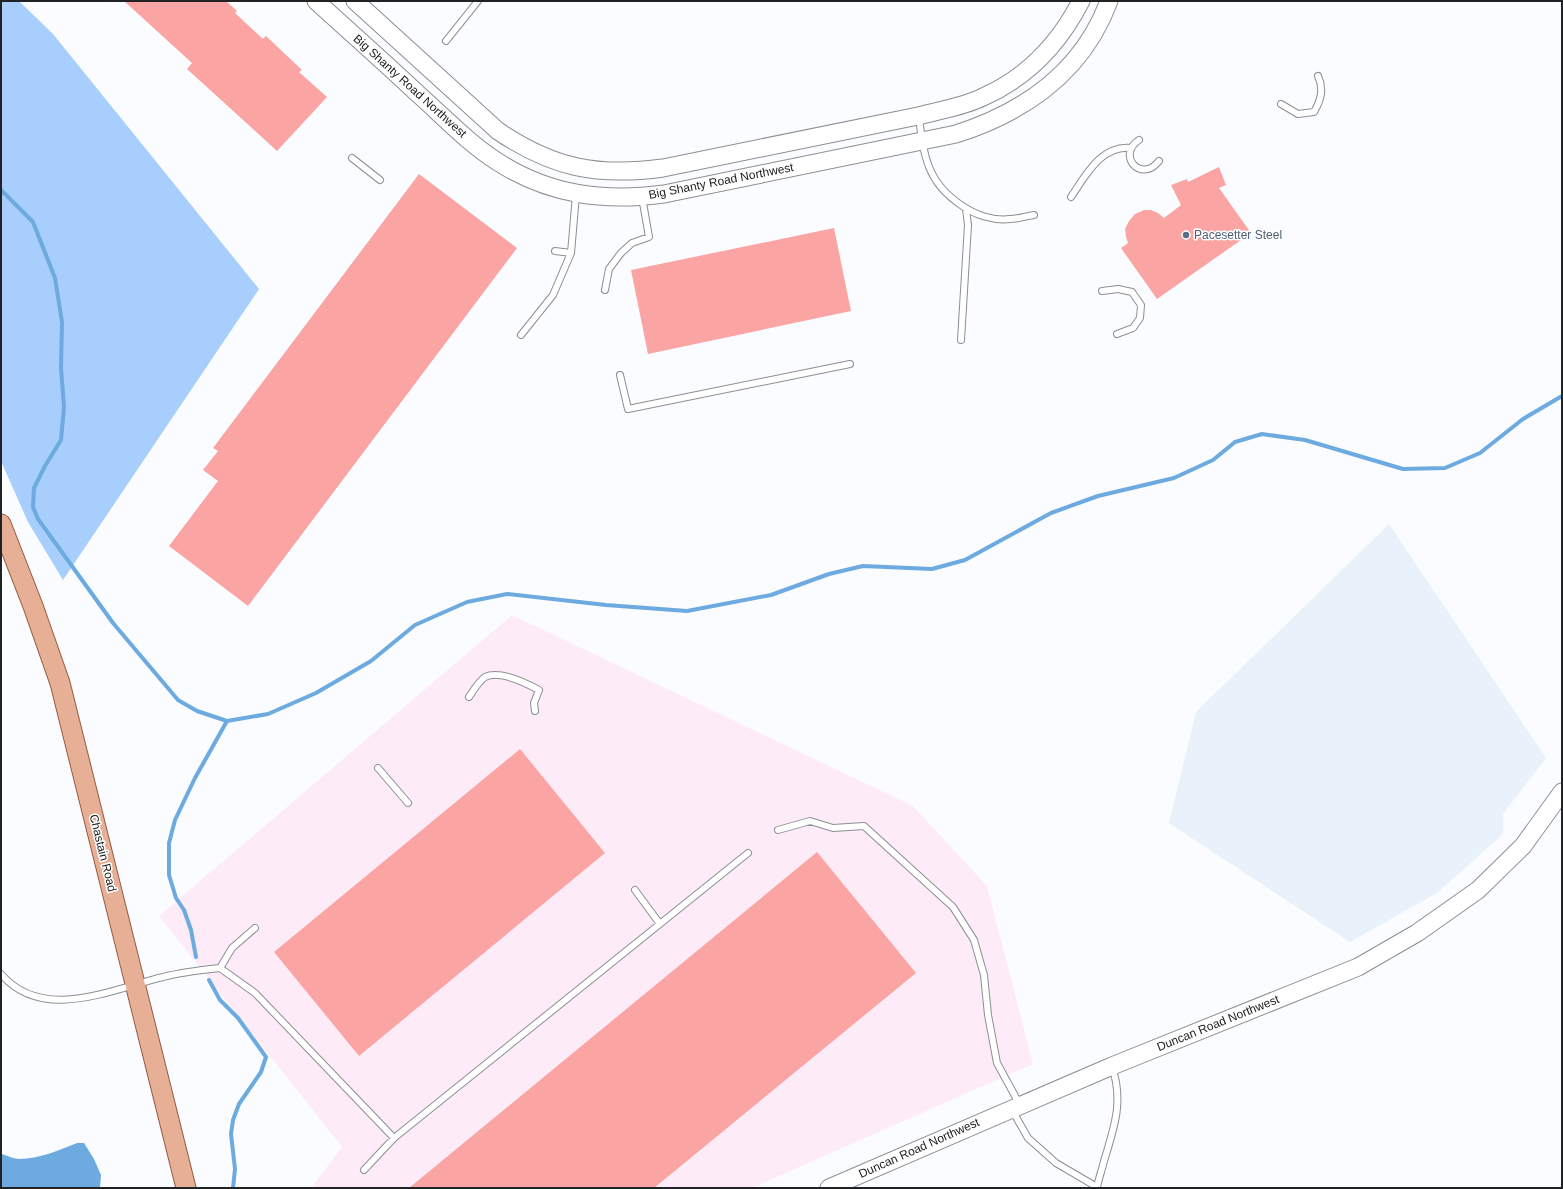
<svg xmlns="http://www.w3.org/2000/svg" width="1563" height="1189" font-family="Helvetica,sans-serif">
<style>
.commercial{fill:#fdecf8}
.built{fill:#e9f1fb}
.green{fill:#a8cefd}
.water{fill:#6caadf}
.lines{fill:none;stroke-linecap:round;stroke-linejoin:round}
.stream{stroke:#6caadf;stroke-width:4}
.building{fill:#faa5a3}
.lane-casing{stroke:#8c8f92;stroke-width:8}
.secondary-casing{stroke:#8c8f92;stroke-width:19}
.primary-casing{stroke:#965b40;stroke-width:21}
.lane{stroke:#fff;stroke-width:6}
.secondary{stroke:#fff;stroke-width:17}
.primary{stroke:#e6af96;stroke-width:19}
.service-dot{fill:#5c6f8a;stroke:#fff;stroke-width:1.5}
.labels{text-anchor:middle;stroke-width:3;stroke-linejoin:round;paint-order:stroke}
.street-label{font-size:12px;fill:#212223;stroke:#fff}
.service-label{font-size:12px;fill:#4e5e75;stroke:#fff;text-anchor:start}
</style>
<rect width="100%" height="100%" fill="#fafcff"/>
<path class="commercial" d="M 512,615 L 913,806 L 987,886 L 1033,1064 L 752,1188 L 311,1188 L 342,1147 L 159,916 Z"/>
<path class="built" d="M 1389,524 L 1546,758 L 1503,814 L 1503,834 L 1437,893 L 1350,942 L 1169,823 L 1196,712 Z"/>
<path class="green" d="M 1,1 L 19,1 L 53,34 L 259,289 L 63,580 L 28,522 L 1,461 Z"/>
<path class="water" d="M 77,1143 L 84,1143 L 94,1159 L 101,1175 L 100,1188 L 1,1188 L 1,1154 C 7,1155 13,1159 19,1159 C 39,1159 59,1150 77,1143 Z"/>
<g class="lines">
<path class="stream" d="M 1,190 L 33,222 L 55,278 L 62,322 L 61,368 L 64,407 L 61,440 L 45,466 L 34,488 L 33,507 L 38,519 L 113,623 L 178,700 L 197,711 L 227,721 L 268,714 L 316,693 L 371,661 L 415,625 L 467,602 L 507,594 L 606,605 L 687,611 L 771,595 L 829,574 L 863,566 L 932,569 L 965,560 L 1051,513 L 1098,496 L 1174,478 L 1213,460 L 1235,442 L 1262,434 L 1305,440 L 1403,469 L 1445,468 L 1480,453 L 1523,419 L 1562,396
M 196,957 L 191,930 L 184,910 L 176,898 L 169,875 L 169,843 L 175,820 L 195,778 L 227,721
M 209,980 L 220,1000 L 238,1018 L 266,1057 L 261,1072 L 239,1104 L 233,1120 L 231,1134 L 235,1169 L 233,1188"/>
</g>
<path class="building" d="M 124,1 L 226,1 L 237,11 L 235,13 L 263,39 L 266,36 L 302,70 L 299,72 L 327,97 L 277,151 L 187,69 L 192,63 Z
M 1219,167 L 1226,185 L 1219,188 L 1251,233 L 1157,299 L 1121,248 L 1128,243 L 1126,237 L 1125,229 L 1129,221 L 1135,214 L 1144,210 L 1151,210 L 1158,213 L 1164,218 L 1181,205 L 1171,185 L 1187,179 L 1188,182 Z
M 419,174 L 517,248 L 248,606 L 169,546 L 218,481 L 203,470 L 218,451 L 213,448 Z
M 834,228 L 851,311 L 648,354 L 631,270 Z
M 520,749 L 605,853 L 359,1056 L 274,952 Z
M 817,852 L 916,973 L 654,1188 L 409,1188 Z"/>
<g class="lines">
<defs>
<path id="lane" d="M 446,41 L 478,1
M 1281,104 L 1298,114 L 1314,112 C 1321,100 1324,89 1318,76
M 919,118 C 924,156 927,182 961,205 C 975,215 993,221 1010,219 C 1018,219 1026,216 1034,215
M 1139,140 C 1116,155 1141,184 1159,161
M 352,158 L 380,180
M 1071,197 C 1086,175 1101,145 1131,148
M 555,251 L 571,253 L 576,195
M 605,290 L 609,269 L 621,253 L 632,243 L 649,237 L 642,197
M 1102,291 L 1118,289 L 1132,292 L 1141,305 L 1140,318 L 1133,328 L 1117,334
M 521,335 L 553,295 L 571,253
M 961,340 L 968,225 L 966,209
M 620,375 L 628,409 L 850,364
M 469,697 C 473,691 479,681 485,677 C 499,670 526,683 539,690 L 534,703 L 535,711
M 378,768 L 408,803
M 778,830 L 810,821 L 833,828 L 864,826 L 953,907 L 974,940 L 984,975 L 988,1015 L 997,1063 L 1020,1105
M 635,890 L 660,924
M 220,968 L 255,993 L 394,1138 L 364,1170
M 1,974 C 43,1023 112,989 163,977 C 182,972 201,970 220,968 L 232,948 L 255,928
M 1012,1110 L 1028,1138 L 1056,1163 L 1097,1187
M 394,1138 L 748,853
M 1097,1188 C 1098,1180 1102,1170 1104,1161 C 1114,1128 1124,1101 1112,1067"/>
<path id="secondary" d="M 316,1 C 350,32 384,62 417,93 C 443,116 468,143 498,162 C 549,195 604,202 664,194 L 956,134 C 1025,112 1083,71 1109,1
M 355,1 L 498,131 C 553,168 597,177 663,168 L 918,116 C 940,110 963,107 983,97 C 1028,77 1059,44 1081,1
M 829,1188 L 1112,1066 L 1358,967 L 1417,933 L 1478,890 L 1523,846 L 1562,792"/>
<path id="primary" d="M 1,524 L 33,606 L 60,683 L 186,1188"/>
</defs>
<use href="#lane" class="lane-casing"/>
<use href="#secondary" class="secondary-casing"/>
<use href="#primary" class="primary-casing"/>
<use href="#lane" class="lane"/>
<use href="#secondary" class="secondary"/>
<use href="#primary" class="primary"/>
</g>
<circle class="service-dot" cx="1186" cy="235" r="4"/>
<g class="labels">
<g class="street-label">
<text transform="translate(410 86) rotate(42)" y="4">Big Shanty Road Northwest</text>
<text transform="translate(721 181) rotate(-11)" y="4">Big Shanty Road Northwest</text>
<text transform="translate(103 853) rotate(76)" y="4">Chastain Road</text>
<text transform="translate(1218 1023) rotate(-22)" y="4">Duncan Road Northwest</text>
<text transform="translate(919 1148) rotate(-24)" y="4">Duncan Road Northwest</text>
</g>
<g class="service-label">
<text x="1194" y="239">Pacesetter Steel</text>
</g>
</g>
<rect width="1563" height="1189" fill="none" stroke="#212223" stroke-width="4"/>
</svg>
